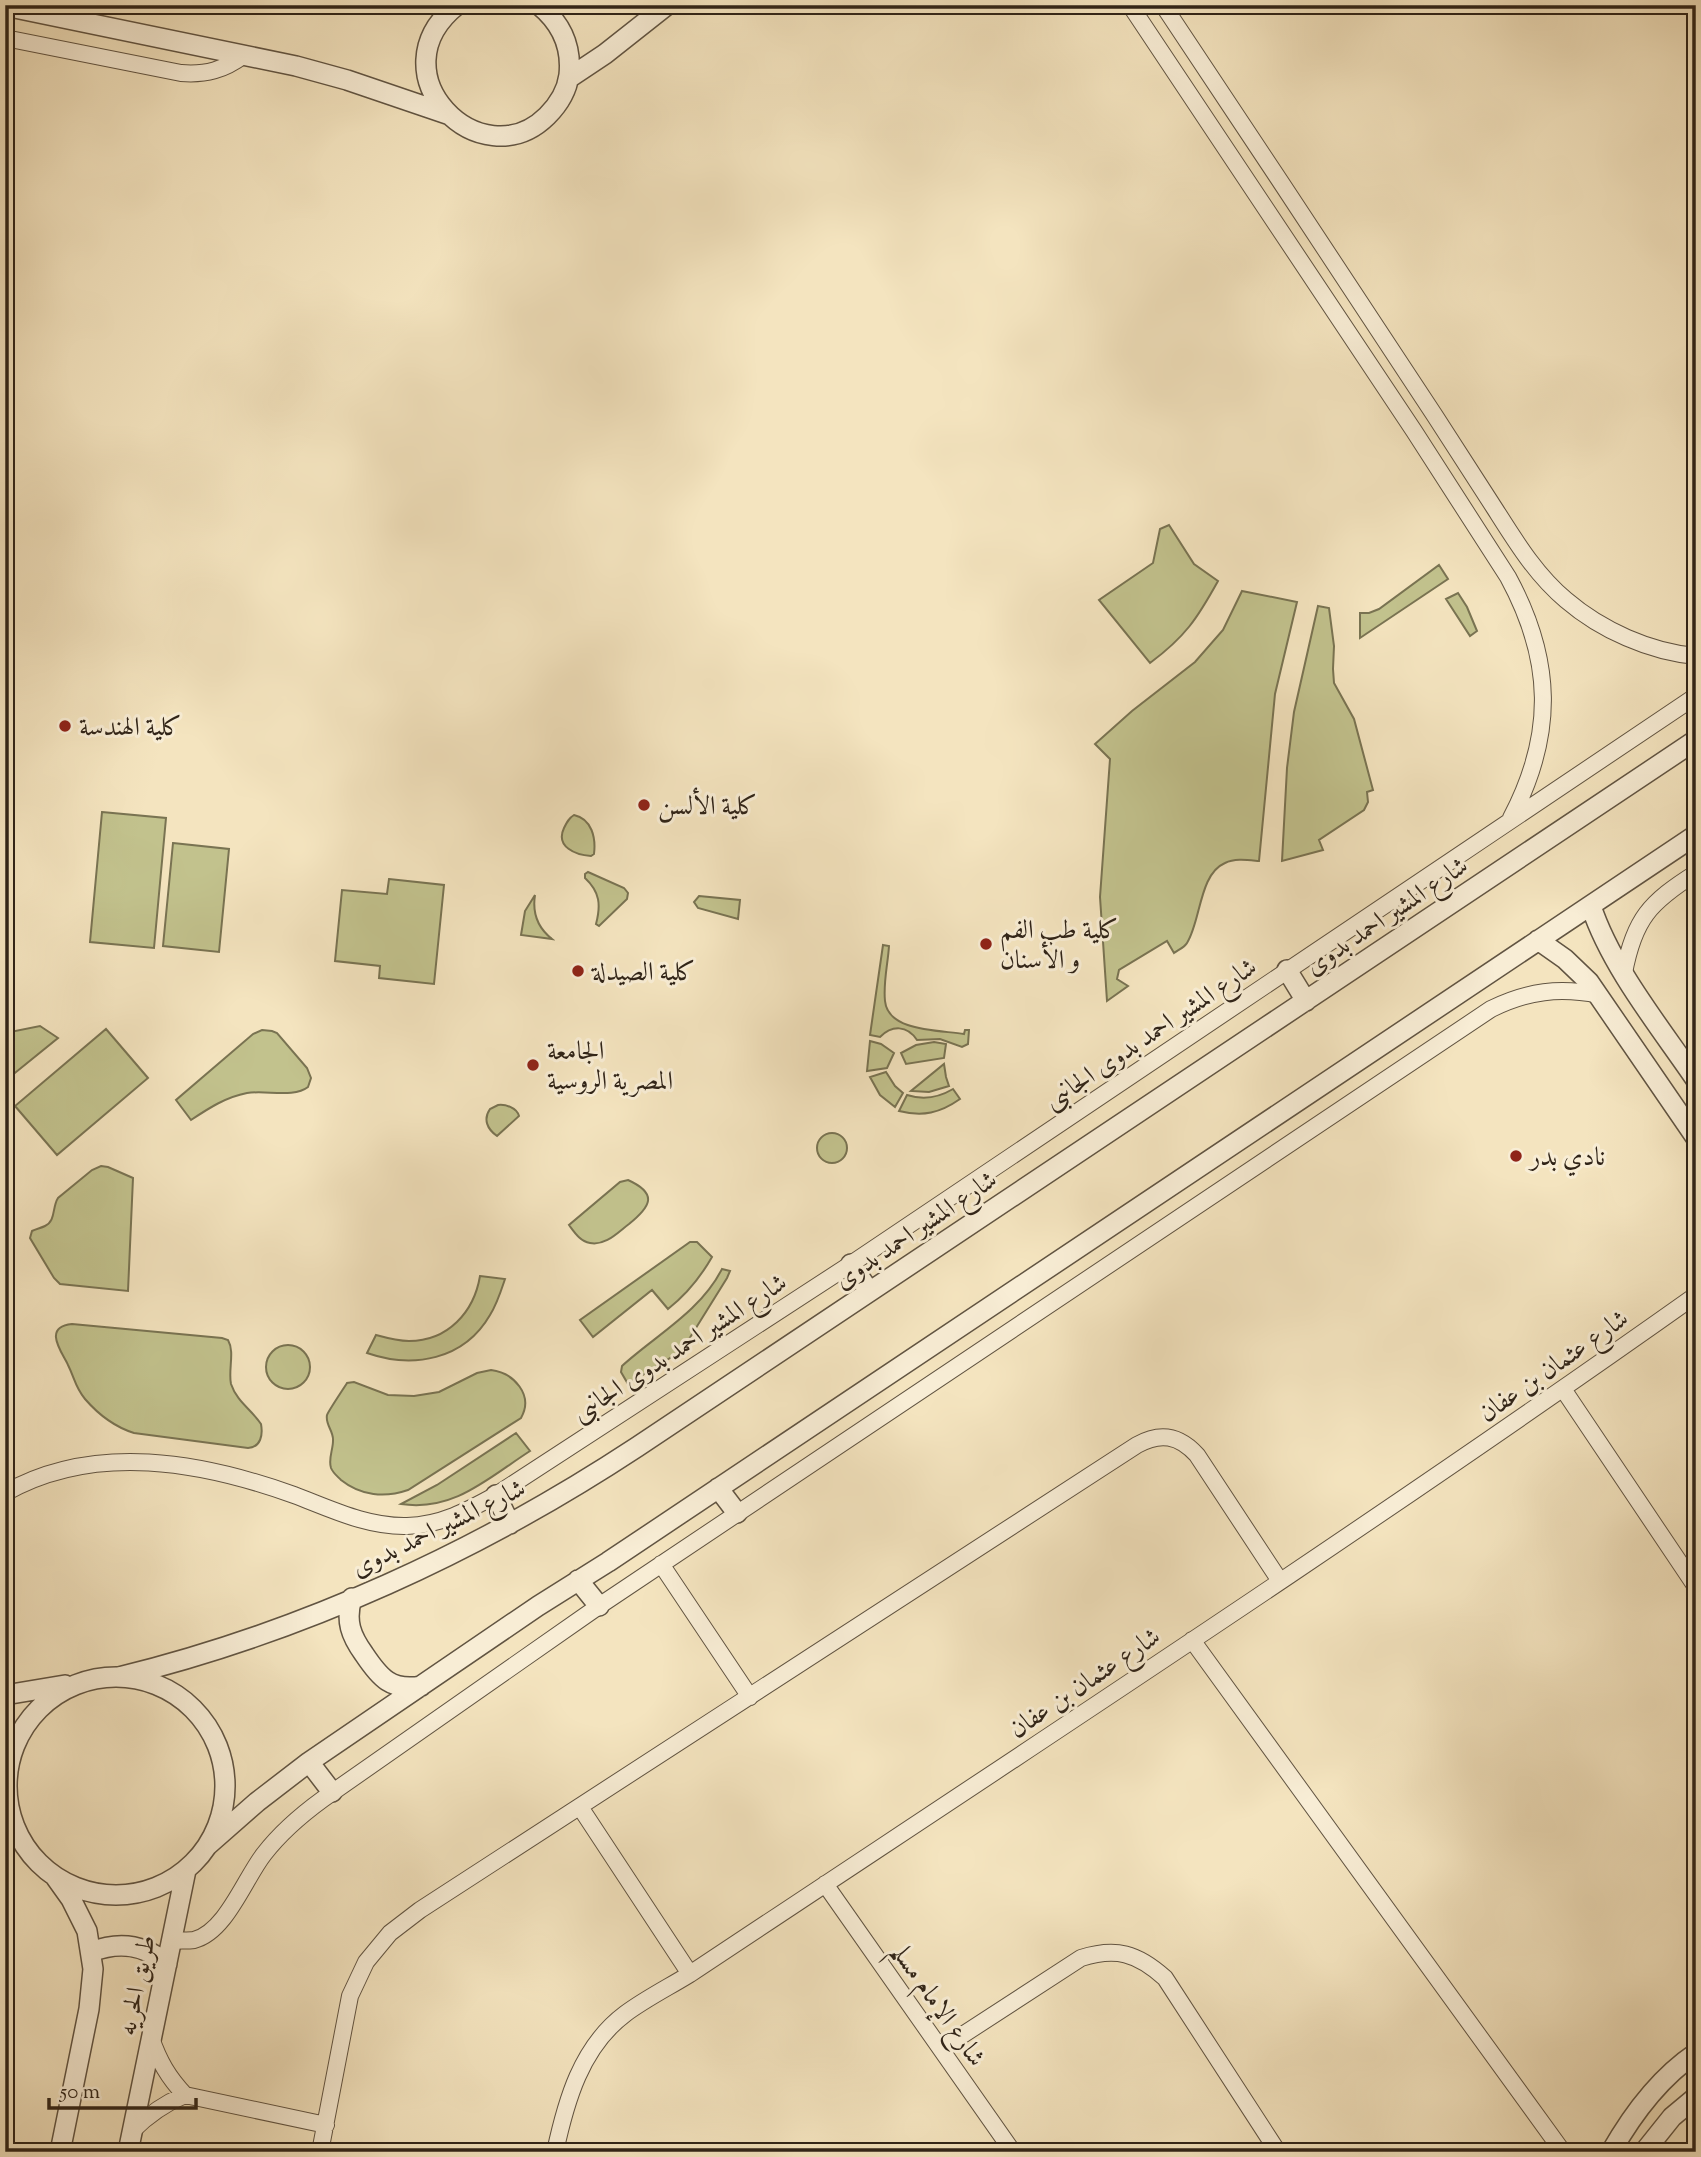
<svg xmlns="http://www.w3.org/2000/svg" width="1701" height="2157" font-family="'Sorts Mill Goudy',Amiri,serif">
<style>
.green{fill:#c2c28d;stroke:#797352;stroke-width:2}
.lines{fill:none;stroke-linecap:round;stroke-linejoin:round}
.minor-casing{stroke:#615442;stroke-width:18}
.tertiary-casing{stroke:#615442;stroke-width:22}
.minor{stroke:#f8edd5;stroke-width:16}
.tertiary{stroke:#f8edd5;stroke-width:19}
.poi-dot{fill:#8f2418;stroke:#f8edd5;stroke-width:2.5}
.labels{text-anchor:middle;stroke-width:6;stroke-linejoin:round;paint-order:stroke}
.poi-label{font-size:26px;fill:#302418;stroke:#f8edd5;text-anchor:start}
.street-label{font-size:26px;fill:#302418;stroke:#f8edd5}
</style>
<rect width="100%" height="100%" fill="#f4e4bf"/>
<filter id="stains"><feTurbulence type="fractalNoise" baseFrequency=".00286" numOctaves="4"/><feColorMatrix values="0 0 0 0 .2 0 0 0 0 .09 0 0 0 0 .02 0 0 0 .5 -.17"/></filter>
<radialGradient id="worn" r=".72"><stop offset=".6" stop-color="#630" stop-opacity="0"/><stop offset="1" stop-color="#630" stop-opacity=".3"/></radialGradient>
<path class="green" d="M 1169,525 L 1194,564 L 1218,581 C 1197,619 1185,637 1150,663 L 1099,600 L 1153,563 L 1160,529 Z
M 1439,565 L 1448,579 L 1360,638 L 1360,613 L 1369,613 L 1379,609 Z
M 1242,591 L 1297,602 L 1275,694 L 1259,861 C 1248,860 1235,858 1225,863 C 1199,874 1201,921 1187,943 C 1185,947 1178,950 1174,953 L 1167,941 L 1119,970 L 1117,979 L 1128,986 L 1107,1001 L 1100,897 L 1110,759 L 1095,744 L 1132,711 L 1195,662 L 1223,630 Z
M 1458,593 L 1467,607 L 1477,631 L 1470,636 L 1446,599 Z
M 1318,606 L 1329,608 L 1334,646 L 1333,669 L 1334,683 L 1354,719 L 1373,790 L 1367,792 L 1368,802 L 1364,810 L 1319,840 L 1323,850 L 1282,861 L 1287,768 L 1294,712 Z
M 102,812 L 166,818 L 154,948 L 90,942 Z
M 574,815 C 592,819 596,838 594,854 L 591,856 C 576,855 555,847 564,828 C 567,822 569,818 574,815 Z
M 173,843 L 229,849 L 219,952 L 163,946 Z
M 588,872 L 624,888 L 628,893 L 627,899 L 599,926 L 596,924 C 601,905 600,892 585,878 L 585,874 Z
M 389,879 L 444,885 L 434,984 L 379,978 L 380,966 L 335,961 L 342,890 L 387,894 Z
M 535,895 C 532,914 538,928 552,939 L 521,935 L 525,911 Z
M 699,896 L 740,900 L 738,919 L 698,908 L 694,902 Z
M 883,945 L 889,946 C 888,963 883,983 885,1001 C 888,1032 940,1030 964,1034 L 965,1030 L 969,1030 L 968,1044 L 962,1047 L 940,1039 L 917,1040 C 907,1025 892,1025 880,1037 L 870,1035 Z
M 40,1026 L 58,1038 L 5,1081 L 5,1033 Z
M 106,1029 L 148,1078 L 57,1155 L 15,1106 Z
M 262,1030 L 272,1031 L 277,1033 L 307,1068 L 311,1078 L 308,1087 C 294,1098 266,1090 247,1093 C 226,1097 209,1108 191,1120 L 176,1100 L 253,1034 Z
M 870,1041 L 881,1044 L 894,1053 L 887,1068 L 867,1071 Z
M 934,1042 L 946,1044 L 944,1058 L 906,1064 L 901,1053 L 916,1045 Z
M 944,1064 L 946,1077 L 949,1086 L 929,1092 L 911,1091 Z
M 886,1072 L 895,1086 L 903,1093 L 895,1107 L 880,1095 L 870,1077 Z
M 953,1089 L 960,1099 C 940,1113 923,1117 899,1111 L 907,1095 C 923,1100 938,1098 953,1089 Z
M 498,1105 C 506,1104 517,1108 519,1116 L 497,1136 C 487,1129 483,1119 490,1109 Z
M817 1148a15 15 0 1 1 30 0a15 15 0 1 1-30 0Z
M 101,1166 L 108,1167 L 133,1178 L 128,1291 L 60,1284 L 54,1278 L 30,1238 L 32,1231 C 36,1229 41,1228 45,1226 C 56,1221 52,1207 58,1198 L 92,1170 Z
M 628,1180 C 659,1194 650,1207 629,1224 C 618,1232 606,1246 590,1243 C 580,1241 575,1233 569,1225 L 620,1182 Z
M 690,1242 L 697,1242 L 712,1257 C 700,1278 687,1294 668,1309 L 652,1290 L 593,1337 L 580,1320 Z
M 722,1269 L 730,1271 L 727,1278 L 686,1344 L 678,1353 L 628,1384 L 621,1372 L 622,1366 C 656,1335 700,1312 722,1269 Z
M 480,1276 L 505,1279 C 501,1291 497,1304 490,1315 C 464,1360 413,1369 367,1353 L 376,1335 C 387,1338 398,1341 409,1341 C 448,1341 474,1312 480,1276 Z
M 72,1324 L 222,1338 L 228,1340 C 235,1352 228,1370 231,1384 C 237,1402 252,1410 261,1424 C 263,1435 261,1447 248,1448 L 134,1433 C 115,1427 98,1414 85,1399 C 75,1387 75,1379 68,1365 C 62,1352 42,1327 72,1324 Z
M266 1367a22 22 0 1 1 44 0a22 22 0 1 1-44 0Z
M 491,1370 C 514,1373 534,1395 521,1418 L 408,1490 C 385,1498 361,1496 341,1480 C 337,1476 333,1473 331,1468 C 328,1459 333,1450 333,1441 C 334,1431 325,1425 327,1415 C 329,1410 344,1388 347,1383 L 354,1382 L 388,1395 L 414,1396 L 439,1392 L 477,1373 Z
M 516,1433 L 530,1451 C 488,1478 454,1512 401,1504 L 437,1485 Z"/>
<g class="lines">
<defs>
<path id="minor" d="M 1130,5 L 1414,431 L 1508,577 C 1553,660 1555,734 1511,818
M 1163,5 C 1254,142 1345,278 1435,416 C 1455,447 1475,478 1495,509 C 1516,542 1536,575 1566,600 C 1601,630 1650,652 1696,656
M 5,38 L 181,73 C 206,75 224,70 244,55
M 1624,973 C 1634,919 1650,902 1696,873
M 1563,1389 L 1696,1587
M 5,1493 C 95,1442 202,1462 294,1495 C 331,1509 367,1527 407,1526 C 441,1525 467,1511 496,1495 L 851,1264 L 1696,696
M 661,1564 L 750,1697
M 1192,1640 L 1563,2152
M 580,1807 L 690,1974
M 825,1884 L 1013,2152
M 172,1941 C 179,1940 187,1941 194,1940 C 226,1932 245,1878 264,1854 C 281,1832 301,1815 323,1799 L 599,1606 L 1491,1009 C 1527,991 1560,987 1599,995
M 151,2038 C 159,2061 168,2077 185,2095
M 941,2049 L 1081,1958 C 1116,1947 1137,1953 1165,1978 L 1278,2152
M 132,2131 C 148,2115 163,2104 185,2095 L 326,2125
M 320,2152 L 350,1996 L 366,1962 L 390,1933 L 420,1910 L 1137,1445 C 1160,1432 1179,1435 1197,1455 L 1280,1581
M 555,2152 C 566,2101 581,2047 625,2014 C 645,1999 669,1987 690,1974 C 1027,1750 1366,1529 1696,1295"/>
<path id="tertiary" d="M 457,5 C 372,73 481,181 547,116 C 558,105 567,91 569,75 C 572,46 561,23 539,5
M 5,6 L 296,66 L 347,80 L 447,114
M 569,78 L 605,54 L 667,5
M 1591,906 C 1611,967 1660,1027 1696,1080
M 1538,940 L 1565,959 L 1589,982 L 1696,1138
M 1287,970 L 1306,1001
M 851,1264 L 869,1291
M 718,1488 L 737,1513
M 496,1495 L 510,1524
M 578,1580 L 599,1606
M 352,1598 C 345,1621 351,1636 364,1654 C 380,1678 391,1691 421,1686
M 119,1677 C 303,1632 479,1551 637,1447 L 1696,740
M7 1786a109 109 0 1 1 218 0a109 109 0 1 1-218 0Z
M 5,1695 L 65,1685
M 309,1762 L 332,1792
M 208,1845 L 257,1802 L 309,1762 L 538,1606 L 608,1562 L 1696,835
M 56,1878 L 71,1899 L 87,1931 L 93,1969 L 89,2009 L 60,2152
M 91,1952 C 119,1941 144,1944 167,1964
M 128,2152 L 186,1870
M 1611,2152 C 1633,2113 1659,2078 1696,2053
M 1644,2152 L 1672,2117 L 1696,2097"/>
</defs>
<use href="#minor" class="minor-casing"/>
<use href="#tertiary" class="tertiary-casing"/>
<use href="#minor" class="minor"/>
<use href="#tertiary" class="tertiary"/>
</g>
<g class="poi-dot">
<circle cx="65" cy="726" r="7"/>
<circle cx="644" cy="805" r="7"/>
<circle cx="986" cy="944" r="7"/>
<circle cx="578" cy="971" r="7"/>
<circle cx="533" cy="1065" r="7"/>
<circle cx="1516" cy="1156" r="7"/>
</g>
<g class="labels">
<g class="poi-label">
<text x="79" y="735">كلية الهندسة</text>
<text x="658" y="814">كلية الألسن</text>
<text x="1000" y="938">كلية طب الفم<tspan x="1000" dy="30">و الأسنان</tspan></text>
<text x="592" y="980">كلية الصيدلة</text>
<text x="547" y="1059">الجامعة<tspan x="547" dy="30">المصرية الروسية</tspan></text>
<text x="1530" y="1165">نادي بدر</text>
</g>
<g class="street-label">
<text transform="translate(1386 915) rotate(-34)" y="9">شارع المشير احمد بدوى</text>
<text transform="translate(1150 1033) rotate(-34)" y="9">شارع المشير احمد بدوى الجانبى</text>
<text transform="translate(915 1229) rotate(-34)" y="9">شارع المشير احمد بدوى</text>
<text transform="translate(679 1347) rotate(-33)" y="9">شارع المشير احمد بدوى الجانبى</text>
<text transform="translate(1553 1365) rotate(-35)" y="9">شارع عثمان بن عفان</text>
<text transform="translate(438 1527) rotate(-26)" y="9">شارع المشير احمد بدوى</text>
<text transform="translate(1084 1682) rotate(-34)" y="9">شارع عثمان بن عفان</text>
<text transform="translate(136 1985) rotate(-78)" y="9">طريق الحريه</text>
<text transform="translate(939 2004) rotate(55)" y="9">شارع الإمام مسلم</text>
</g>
</g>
<rect width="1701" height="2157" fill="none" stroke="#f4e4bf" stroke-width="28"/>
<rect x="7" y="7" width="1687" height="2143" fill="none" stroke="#302418" stroke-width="3.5"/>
<rect x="14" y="14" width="1673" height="2129" fill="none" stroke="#302418" stroke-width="2"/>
<path d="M49 2098v10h147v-10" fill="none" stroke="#302418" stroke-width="3.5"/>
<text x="60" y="2098" font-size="21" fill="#302418" stroke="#f8edd5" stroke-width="5" paint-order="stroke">50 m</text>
<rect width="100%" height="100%" filter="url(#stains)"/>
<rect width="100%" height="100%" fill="url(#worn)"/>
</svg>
